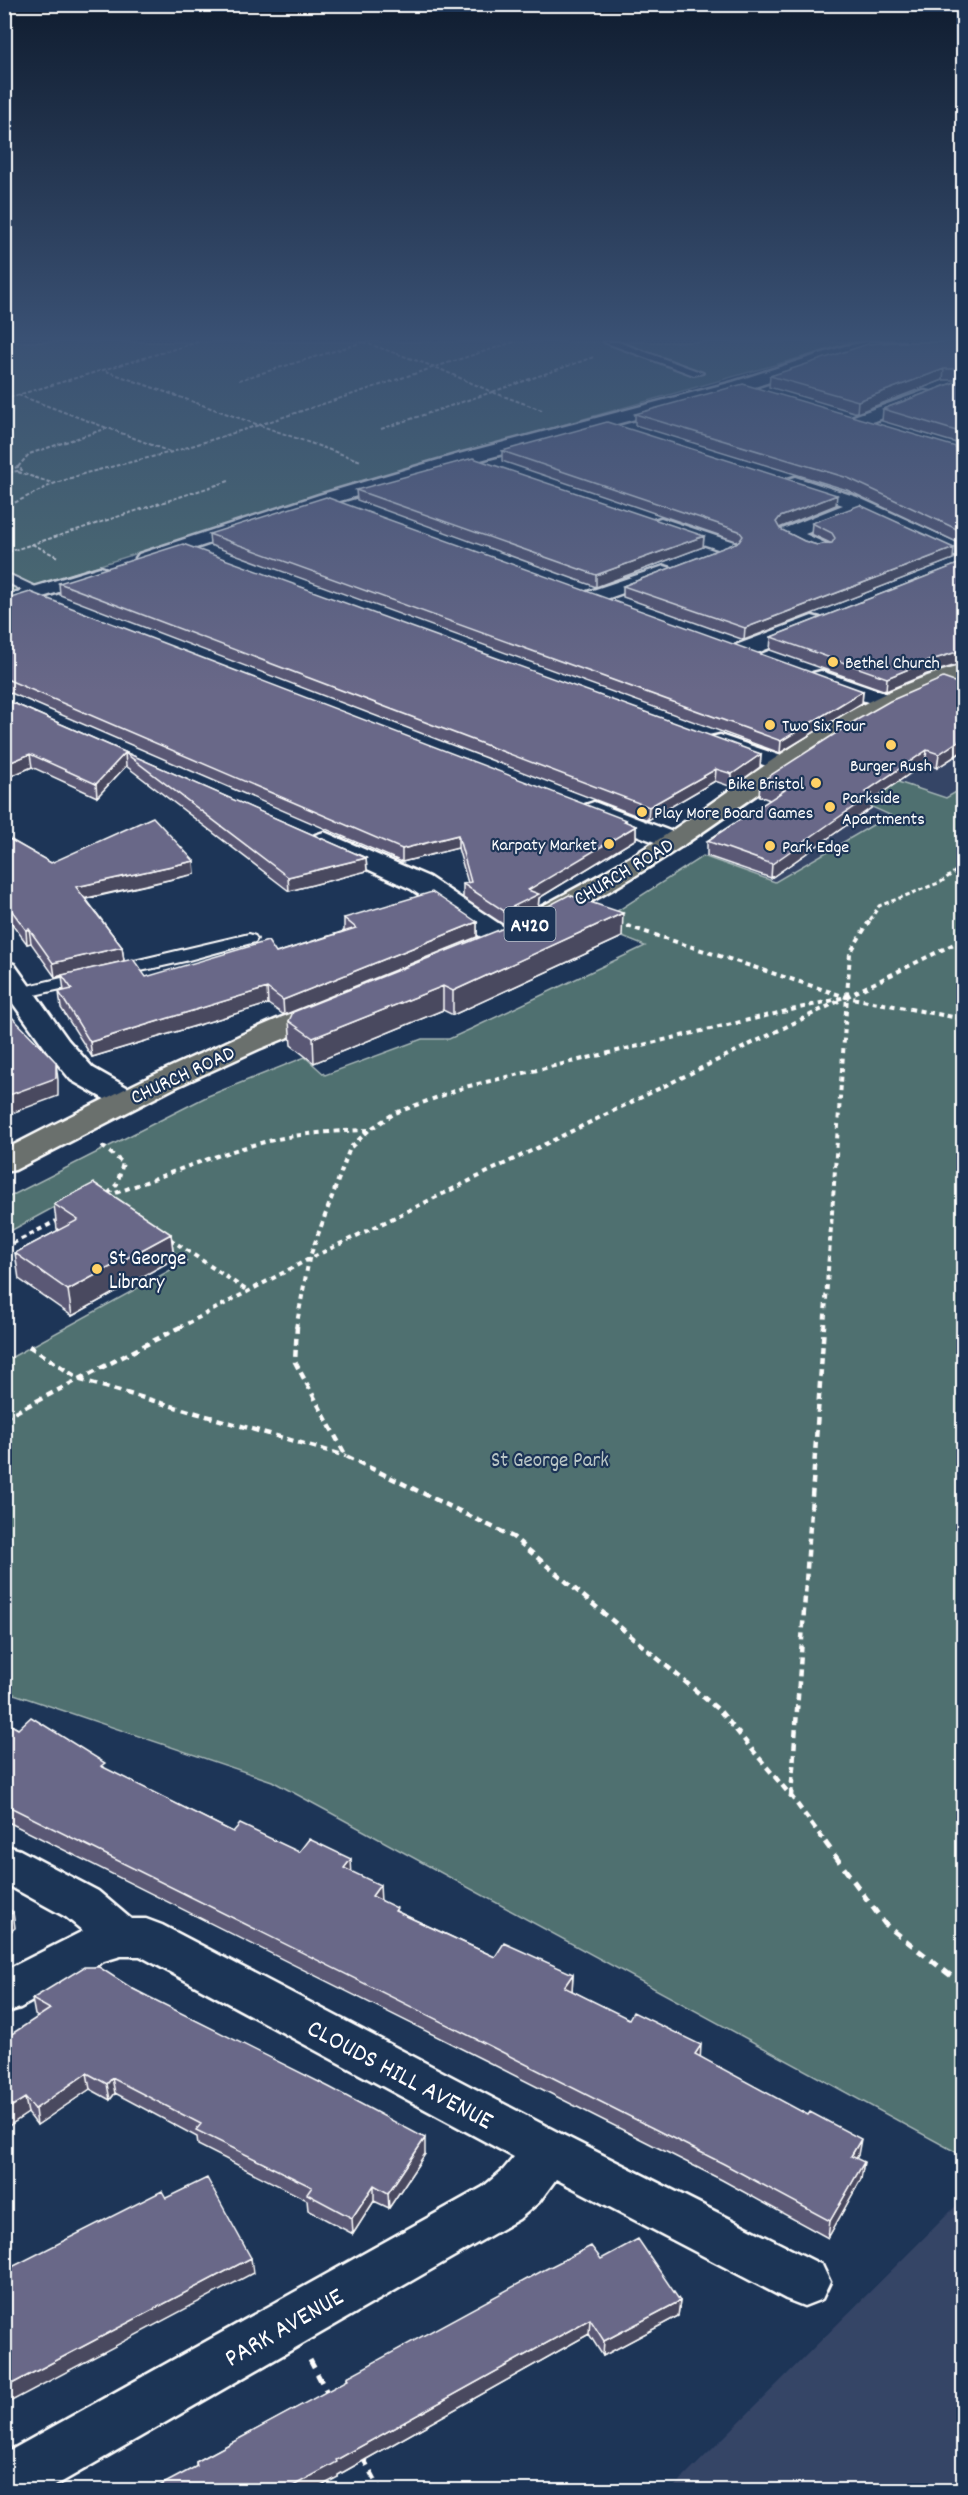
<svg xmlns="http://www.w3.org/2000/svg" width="968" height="2495" font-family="Dekko,sans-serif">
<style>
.built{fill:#344466}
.green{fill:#4f6f6f;stroke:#a7b7b7;stroke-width:1.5}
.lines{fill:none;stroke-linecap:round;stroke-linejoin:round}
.service-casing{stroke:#fff;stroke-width:4}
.minor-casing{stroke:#fff;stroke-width:5}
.primary-casing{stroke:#fff;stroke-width:5}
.path-far4{stroke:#fff;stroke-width:2;stroke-dasharray:4 2;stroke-linecap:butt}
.path-far3{stroke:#fff;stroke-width:3;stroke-dasharray:4.5 3;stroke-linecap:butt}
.path-far2{stroke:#fff;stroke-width:4;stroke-dasharray:5 4.5;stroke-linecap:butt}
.path-far1{stroke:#fff;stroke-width:4.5;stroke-dasharray:7 5;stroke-linecap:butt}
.path{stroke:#fff;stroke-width:5;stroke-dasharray:9 7;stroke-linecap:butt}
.service{fill:#1d3557;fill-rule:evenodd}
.minor{fill:#1d3557;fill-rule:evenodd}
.primary{fill:#6b706d;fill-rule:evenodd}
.wall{fill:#5a5975;stroke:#fff;stroke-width:1.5}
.shaded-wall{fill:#4a485f;stroke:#fff;stroke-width:1.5}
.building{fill:#696788;stroke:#fff;stroke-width:1.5}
.poi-dot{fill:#ffd166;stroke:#1d3557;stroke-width:2}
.labels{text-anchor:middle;stroke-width:4.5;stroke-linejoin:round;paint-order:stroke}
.far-poi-label{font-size:18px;fill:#fff;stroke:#1d3557;text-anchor:start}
.shield{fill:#1d3557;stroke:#bbc2cd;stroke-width:1.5}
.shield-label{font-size:20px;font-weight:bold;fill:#fff}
.street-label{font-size:21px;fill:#fff;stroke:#1d3557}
.poi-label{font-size:21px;fill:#fff;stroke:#1d3557;text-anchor:start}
.park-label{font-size:21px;fill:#b9c5c5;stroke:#1d3557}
.near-street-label{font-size:26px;fill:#fff;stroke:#1d3557}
</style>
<rect width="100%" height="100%" fill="#1d3557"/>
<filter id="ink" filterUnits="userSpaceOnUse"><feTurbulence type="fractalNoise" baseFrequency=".0167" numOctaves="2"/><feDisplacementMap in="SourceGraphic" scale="12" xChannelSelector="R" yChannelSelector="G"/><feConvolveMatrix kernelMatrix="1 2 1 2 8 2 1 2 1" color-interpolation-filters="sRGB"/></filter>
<g filter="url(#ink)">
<path class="built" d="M 963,691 L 963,788 L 946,798 L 863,803 L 890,814 L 775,882 L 703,856 L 804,788 Z
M 963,2199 L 963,2490 L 671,2490 Z"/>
<path class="green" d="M 5,342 L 856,342 L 389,474 L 5,595 Z
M 898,782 L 946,798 L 963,788 L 963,2156 L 272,1781 L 5,1691 L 4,1429 L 9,1426 L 5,1420 L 5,1361 L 187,1261 L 84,1191 L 5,1234 L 5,1199 L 208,1096 L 305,1057 L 325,1075 L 422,1039 L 449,1039 L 471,1029 L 645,946 L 600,928 L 614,913 L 703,856 L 775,882 L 890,815 L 863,803 Z"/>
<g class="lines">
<defs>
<path id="service" d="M 604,342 L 618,342 L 703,373 L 694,375 Z
M 4,572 L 42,590 L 44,593 L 38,597 L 34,596 L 4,581 Z
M 249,934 L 255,936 L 257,939 L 255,942 L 185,961 L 21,998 L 13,993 L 15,989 Z"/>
<path id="minor" d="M 868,342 L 904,342 L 901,346 L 854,355 L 745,390 L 473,462 L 333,503 L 153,562 L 146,564 L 139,562 L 136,558 L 139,554 L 319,495 L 459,454 L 733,382 L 845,346 Z
M 924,391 L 930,392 L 933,396 L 930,400 L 865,425 L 851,425 L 849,421 L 851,417 Z
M 795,477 L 857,497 L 964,546 L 964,560 L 859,513 L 805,534 L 829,545 L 832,549 L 829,553 C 813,557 795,545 780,538 L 777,534 L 780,530 L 843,505 L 788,487 L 785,483 L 788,479 Z
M 661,518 L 737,543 L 740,547 L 737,551 L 730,553 L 654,528 L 651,524 L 654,520 Z
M 664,566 L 671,568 L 675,572 L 671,576 L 595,603 L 587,602 L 584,597 L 587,592 Z
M 100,567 L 107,569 L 111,573 L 107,577 L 4,609 L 4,596 Z
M 812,616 L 820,618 L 823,623 L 820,628 L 752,655 L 744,657 L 736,655 L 733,650 L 736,645 Z
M 821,671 L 893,696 L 897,701 L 893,706 L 885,708 L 813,683 L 810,678 L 813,673 Z
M 720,735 L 793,760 L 796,765 L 793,770 L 784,772 L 711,747 L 708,742 L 711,737 Z
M 594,802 L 683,836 L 687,841 L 683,846 L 674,849 L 665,846 L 585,815 L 581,810 L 585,805 Z
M 324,832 L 429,877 L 513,933 L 517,939 L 513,945 L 503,947 L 493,945 L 411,889 L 315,845 L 311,840 L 315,835 Z
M 4,962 L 14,964 L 68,1040 L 93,1068 L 137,1093 L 141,1099 L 137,1105 L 126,1108 L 115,1105 L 71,1080 L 48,1052 L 4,991 Z
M 4,1845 L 20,1850 L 98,1891 L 131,1919 L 146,1919 L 162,1925 L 565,2136 L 822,2265 L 830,2282 L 822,2299 L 804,2306 L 786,2299 L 556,2179 L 539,2202 L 519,2219 L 48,2490 L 4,2490 L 4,2454 L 483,2187 L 503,2170 L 514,2157 L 140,1956 L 121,1956 L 104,1961 L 20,2008 L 4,2013 L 4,1971 L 83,1931 L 66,1917 L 4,1883 Z"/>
<path id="primary" d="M 964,665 L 964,680 C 858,716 773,785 682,846 C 639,875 594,900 549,925 L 539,927 L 529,925 L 525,919 L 529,913 C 575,889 621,864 664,836 C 758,773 851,693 964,665 Z
M 332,1000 L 342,1003 L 346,1009 L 342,1015 L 259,1049 L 176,1087 L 15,1170 L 4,1172 L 4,1150 C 76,1113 148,1076 222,1044 C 257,1028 294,1010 332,1000 Z"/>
</defs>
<use href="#service" class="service-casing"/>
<use href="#minor" class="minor-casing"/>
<use href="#primary" class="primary-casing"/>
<path class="path-far4" d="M 198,342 L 103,370 L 259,425 L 435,367 L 363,342
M 239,380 L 364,342
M 18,395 L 107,428
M 4,399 L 103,370
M 542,410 L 492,392 L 594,357
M 381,429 L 492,392 L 435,367 L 514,342
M 4,467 L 12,472 L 22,470 L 18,467 L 9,469
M 18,467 L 29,454 L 108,428 L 170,452
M 18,472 L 52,483
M 4,508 L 53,484 L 86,473 L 172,452 L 259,425 L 361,461
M 32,544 L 58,557
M 8,552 L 229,481"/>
<path class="path-far3" d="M 870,920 L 879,906 L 941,882 L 964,865"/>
<path class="path-far2" d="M 618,923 L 846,997 L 964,1019
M 846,997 L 964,939
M 102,1146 L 123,1163 L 117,1184 L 107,1195
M 107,1196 C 162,1177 216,1153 273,1140 C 304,1133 337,1131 369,1130
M 170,1239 L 246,1290
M 4,1248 L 60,1219
M 179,1328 L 309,1259 L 839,1001
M 296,1328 L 309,1259 L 350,1148 L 369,1130 L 395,1113 L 465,1087 L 846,997
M 824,1328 L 850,953 L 871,918"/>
<path class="path-far1" d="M 297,1326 L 295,1362 L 346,1456 L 513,1537 L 720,1711 L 791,1796 L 826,1843
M 29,1346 L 81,1380 L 346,1456
M 4,1418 L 182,1326
M 791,1796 L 824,1326"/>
<path class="path" d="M 825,1842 L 885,1924 L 964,1986
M 310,2360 L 329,2396
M 363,2458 L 380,2490"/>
<use href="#service" class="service"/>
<use href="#minor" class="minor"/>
<use href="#primary" class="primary"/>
</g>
<path class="wall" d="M 963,342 L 963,445 L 882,421 L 883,409 L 957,381 L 956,380 L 943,380 L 857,413 L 769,387 L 770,376 Z
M 635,414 L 963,449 L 963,545 L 847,490 L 635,425 Z
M 502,451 L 836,505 L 779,528 L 780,529 L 804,541 L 817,545 L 830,543 L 811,534 L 812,523 L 953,559 L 744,640 L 623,597 L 623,586 L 739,542 L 502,461 Z
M 356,490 L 704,536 L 703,547 L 596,587 L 357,500 Z
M 209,534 L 863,691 L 862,703 L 780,753 L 210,545 Z
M 963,562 L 963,663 L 927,674 L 886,691 L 770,650 L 771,637 Z
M 59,583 L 761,754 L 760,767 L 732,787 L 715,781 L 648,820 L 60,595 Z
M 4,600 L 626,822 L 636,826 L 636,839 L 539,898 L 538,908 L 504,925 L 463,898 L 463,884 L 468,883 L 458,848 L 402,862 L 4,690 Z
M 963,670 L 963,751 L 937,768 L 925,763 L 872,800 L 871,808 L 771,878 L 707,856 L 707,841 L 770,800 L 759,796 L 760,782 L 959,684 L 960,671 Z
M 4,699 L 366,858 L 367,871 L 289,891 L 126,766 L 97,797 L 32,767 L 4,779 Z
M 4,836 L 51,863 L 195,874 L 86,899 L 122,947 L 124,961 L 146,977 L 276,953 L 344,931 L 344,918 L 477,922 L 477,937 L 284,1015 L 268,1004 L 92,1057 L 61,1008 L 59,992 L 64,991 L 62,976 L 55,977 L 31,943 L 27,944 L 8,918 L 4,918 Z
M 622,937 L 453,1015 L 443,1010 L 314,1063 L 291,1045 L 289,1021 Z
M 54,1204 L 171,1234 L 174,1259 L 72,1316 L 19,1279 L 15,1253 L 59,1230 L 57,1229 Z
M 4,1721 L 18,1729 L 105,1769 L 233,1832 L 299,1852 L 351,1872 L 381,1900 L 398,1912 L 495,1957 L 573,1974 L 572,1991 L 700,2057 L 858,2155 L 856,2158 L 861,2179 L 828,2238 L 722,2180 L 486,2061 L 4,1820 Z
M 133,1989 L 425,2154 L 389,2208 L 374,2201 L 353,2234 L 308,2210 L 307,2200 L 198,2145 L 197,2137 L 115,2093 L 110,2100 L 90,2089 L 37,2125 L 28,2113 L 4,2129 L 38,2017 L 35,2015 L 32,1999 Z
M 601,2259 L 680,2301 L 678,2316 L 603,2356 L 589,2334 L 338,2475 L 338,2477 L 196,2466 L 196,2462 L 347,2381 L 347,2377 Z"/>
<path class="shaded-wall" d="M 944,369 L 943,380 L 857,413 L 858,401 Z
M 837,495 L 836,505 L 779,528 L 776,522 L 780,517 Z
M 704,536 L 703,547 L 596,587 L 596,575 Z
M 954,548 L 953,559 L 744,640 L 745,628 Z
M 963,650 L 963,663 L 927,674 L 886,691 L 887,678 L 928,661 Z
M 863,691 L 862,703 L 780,753 L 781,741 Z
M 963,738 L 963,751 L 937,768 L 939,754 Z
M 927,750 L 925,763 L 872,800 L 871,808 L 771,878 L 772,864 L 865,792 Z
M 125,753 L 126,766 L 97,797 L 96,784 Z
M 30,754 L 32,767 L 4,779 L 4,765 Z
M 761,754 L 760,767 L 732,787 L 732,774 Z
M 716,769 L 715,781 L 648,820 L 649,807 Z
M 626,820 L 626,832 L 636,826 L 636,839 L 539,898 L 538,908 L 504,925 L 504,911 L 528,890 Z
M 458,835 L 458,848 L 402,862 L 402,849 Z
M 366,858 L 367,871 L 289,891 L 288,877 Z
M 194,861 L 195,874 L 78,900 L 76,887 Z
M 4,904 L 7,904 L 8,918 L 4,918 Z
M 623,913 L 622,937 L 453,1015 L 453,991 Z
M 477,922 L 477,937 L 284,1015 L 283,1000 Z
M 29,929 L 31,943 L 27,944 L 26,930 Z
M 122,947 L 124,961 L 55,977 L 53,963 Z
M 443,986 L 443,1010 L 314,1063 L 313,1038 Z
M 267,988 L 268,1004 L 92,1057 L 90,1042 Z
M 56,1062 L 58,1080 L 58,1096 L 4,1116 L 4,1097 Z
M 171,1234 L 174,1259 L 72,1316 L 68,1290 Z
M 351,1859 L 352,1876 L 344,1868 Z
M 380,1885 L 381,1902 L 372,1896 Z
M 13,1912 L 15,1928 L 4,1937 L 4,1919 Z
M 573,1974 L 572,1991 L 564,2004 L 564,1987 Z
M 701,2045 L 700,2062 L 695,2054 Z
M 87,2073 L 90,2089 L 37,2125 L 35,2109 Z
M 112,2078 L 115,2093 L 110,2100 L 107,2084 Z
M 25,2098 L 28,2113 L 4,2129 L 4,2111 Z
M 425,2138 L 425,2154 L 389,2208 L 388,2193 Z
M 861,2139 L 858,2155 L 848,2173 L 851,2156 Z
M 864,2162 L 861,2179 L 828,2238 L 830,2221 Z
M 374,2185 L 374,2201 L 353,2234 L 352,2218 Z
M 251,2258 L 253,2273 L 4,2405 L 4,2388 Z
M 680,2301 L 678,2316 L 603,2356 L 604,2341 Z
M 590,2319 L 589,2334 L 338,2475 L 338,2477 L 314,2490 L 286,2490 L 336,2460 Z"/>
<path class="building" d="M 895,342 L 963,342 L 963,433 L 883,409 L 958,381 L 963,375 L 957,369 L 944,369 L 858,401 L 770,376 L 868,344 Z
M 743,384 L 963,449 L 963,532 L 848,478 L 635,414 Z
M 607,422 L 837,495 L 780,517 L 776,522 L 780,529 L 804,541 L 817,545 L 832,543 L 835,538 L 832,533 L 812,523 L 860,505 L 954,548 L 745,628 L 623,586 L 739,542 L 743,536 L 739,531 L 502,451 Z
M 473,458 L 704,536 L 596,575 L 356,490 Z
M 326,497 L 863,691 L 781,741 L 209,534 Z
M 183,544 L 761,754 L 732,774 L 716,769 L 649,807 L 59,583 Z
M 963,562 L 963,650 L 928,661 L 887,678 L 771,637 Z
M 30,592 L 626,820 L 624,821 L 636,826 L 528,890 L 539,894 L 504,911 L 463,884 L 471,882 L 458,835 L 402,849 L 4,678 L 4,600 Z
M 943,678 L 963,685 L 963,738 L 939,754 L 927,750 L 865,792 L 872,794 L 772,864 L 707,841 L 785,790 L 760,782 L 855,721 L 890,701 Z
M 4,699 L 366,858 L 288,877 L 125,753 L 96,784 L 30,754 L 4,765 Z
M 153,817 L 194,861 L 76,887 L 122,947 L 53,963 L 29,929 L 26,930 L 7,904 L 4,904 L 4,836 L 51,863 Z
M 432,892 L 477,922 L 283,1000 L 267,988 L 90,1042 L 59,992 L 72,989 L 62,975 L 133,959 L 146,977 L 268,941 L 276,953 L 356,928 L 344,918 Z
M 569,895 L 623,913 L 453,991 L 443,986 L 313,1038 L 289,1021 L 293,1012 L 514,924 Z
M 4,1009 L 56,1062 L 56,1078 L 4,1097 Z
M 94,1183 L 171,1234 L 68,1290 L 15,1253 L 78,1220 L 54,1204 Z
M 31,1717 L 105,1763 L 101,1766 L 233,1832 L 240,1824 L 299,1852 L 309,1839 L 351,1859 L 344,1868 L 380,1885 L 372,1896 L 397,1908 L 395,1911 L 495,1957 L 504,1943 L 573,1974 L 564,1987 L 629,2019 L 633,2012 L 701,2045 L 695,2054 L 808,2115 L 810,2112 L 861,2139 L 851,2156 L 864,2162 L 830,2221 L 724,2164 L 486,2044 L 4,1804 L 4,1721 L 18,1729 Z
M 4,1906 L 13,1912 L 4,1919 Z
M 84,1967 L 99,1967 L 133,1989 L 329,2087 L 425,2138 L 388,2193 L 374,2185 L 352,2218 L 307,2194 L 312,2187 L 196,2130 L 201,2124 L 112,2078 L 107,2084 L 87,2073 L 35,2109 L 25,2098 L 4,2111 L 4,2039 L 50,2009 L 32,1999 Z
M 207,2178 L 251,2258 L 4,2388 L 4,2271 L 162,2191 L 166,2198 Z
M 638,2239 L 680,2301 L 604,2341 L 590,2319 L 336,2460 L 337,2462 L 286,2490 L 152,2490 L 197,2466 L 196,2462 L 348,2380 L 347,2377 L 542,2271 L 591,2246 L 601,2259 Z"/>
</g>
<linearGradient id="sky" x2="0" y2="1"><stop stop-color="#101d30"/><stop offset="0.49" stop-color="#3a5174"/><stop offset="1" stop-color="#3a5174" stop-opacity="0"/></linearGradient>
<rect width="968" height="691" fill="url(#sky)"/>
<g class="poi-dot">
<circle cx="833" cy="662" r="6"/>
<circle cx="770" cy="725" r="6"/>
<circle cx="891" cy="745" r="6"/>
<circle cx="816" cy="783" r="6"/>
<circle cx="830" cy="807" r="6"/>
<circle cx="642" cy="812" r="6"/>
<circle cx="609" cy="844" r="6"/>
<circle cx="770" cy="846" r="6"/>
<circle cx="97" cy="1269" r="6"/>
</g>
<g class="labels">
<g class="far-poi-label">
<text x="845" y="668">Bethel Church</text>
<text x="782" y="731">Two Six Four</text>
<text x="891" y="771" text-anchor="middle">Burger Rush</text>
<text x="804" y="789" text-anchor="end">Bike Bristol</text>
<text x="842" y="803">Parkside<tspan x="842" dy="21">Apartments</tspan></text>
<text x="654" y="818">Play More Board Games</text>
<text x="597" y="850" text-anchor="end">Karpaty Market</text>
<text x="782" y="852">Park Edge</text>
</g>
<rect class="shield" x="504.5" y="907" width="51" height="34" rx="4.5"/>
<g class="shield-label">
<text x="530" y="931">A420</text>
</g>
<g class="street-label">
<text transform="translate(623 871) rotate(-31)" y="7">CHURCH ROAD</text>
<text transform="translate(182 1074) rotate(-25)" y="7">CHURCH ROAD</text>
</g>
<g class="poi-label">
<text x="109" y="1264">St George<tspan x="109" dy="24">Library</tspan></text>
</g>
<g class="park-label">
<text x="550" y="1466">St George Park</text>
</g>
<g class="near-street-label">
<text transform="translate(401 2073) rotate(28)" y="9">CLOUDS HILL AVENUE</text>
<text transform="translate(283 2326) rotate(-30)" y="9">PARK AVENUE</text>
</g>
</g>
<rect width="968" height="2495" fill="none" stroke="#1d3557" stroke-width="24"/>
<rect x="12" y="12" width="944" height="2471" fill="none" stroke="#fff" stroke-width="2" filter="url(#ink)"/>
</svg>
